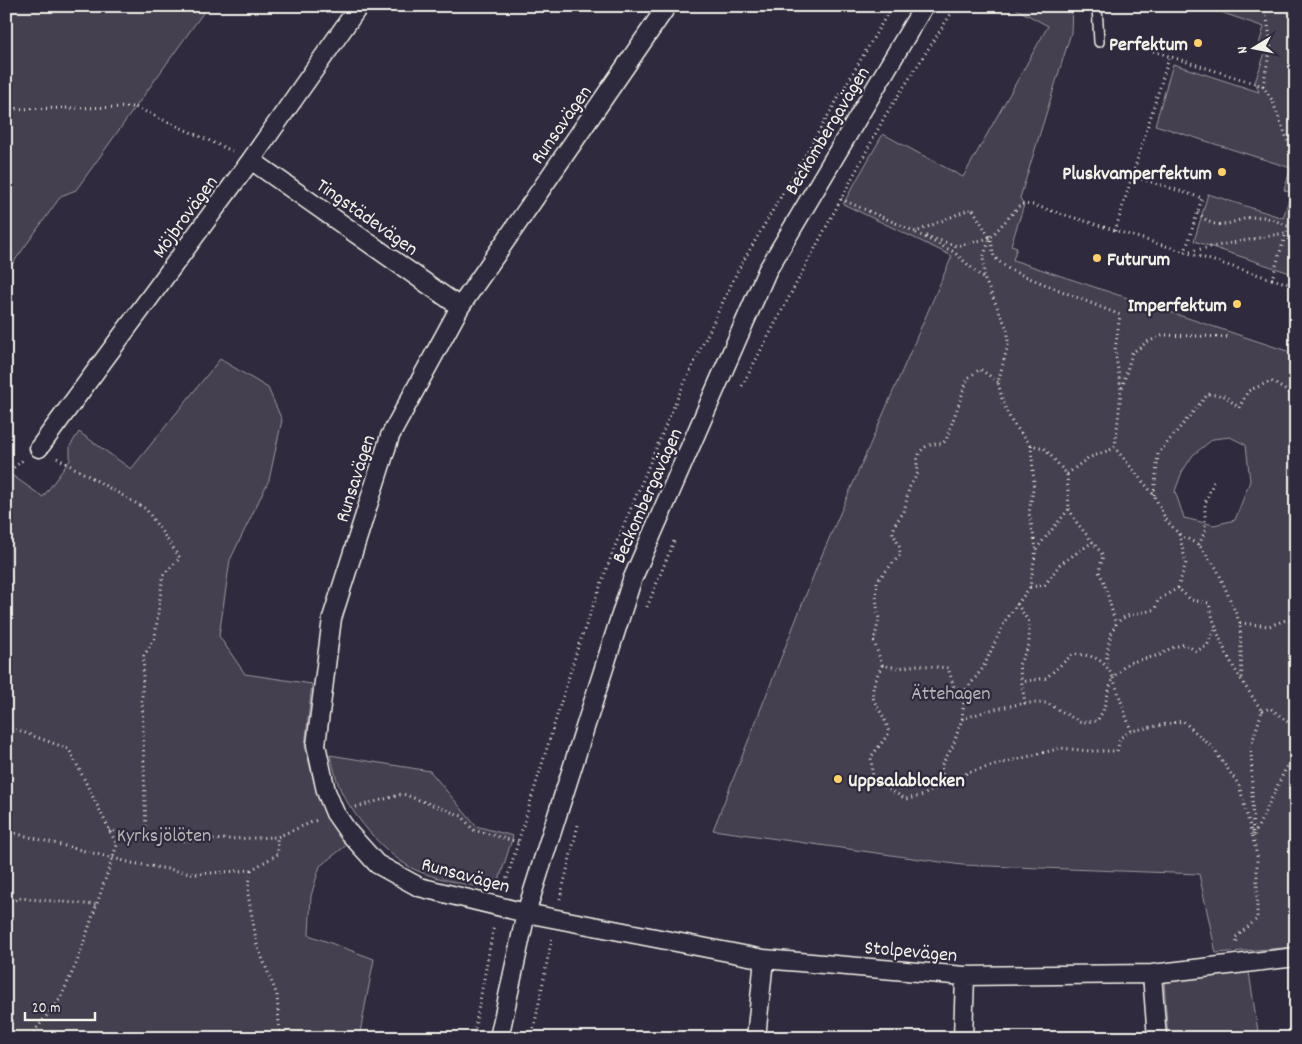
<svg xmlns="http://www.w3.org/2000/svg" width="1302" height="1044" font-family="Dekko,sans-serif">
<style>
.green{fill:#454050;stroke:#9c989c;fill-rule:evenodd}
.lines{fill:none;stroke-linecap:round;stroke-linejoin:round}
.service-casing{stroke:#f4f1e8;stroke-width:12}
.minor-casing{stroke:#f4f1e8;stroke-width:21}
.path{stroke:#f4f1e8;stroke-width:3;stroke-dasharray:1 4;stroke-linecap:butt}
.service{stroke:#2f2a3d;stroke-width:9}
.minor{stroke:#2f2a3d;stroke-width:18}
.poi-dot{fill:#ffd166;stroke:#2f2a3d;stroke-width:2}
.labels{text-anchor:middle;stroke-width:4.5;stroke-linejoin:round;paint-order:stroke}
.poi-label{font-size:20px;font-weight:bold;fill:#f4f1e8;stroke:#2f2a3d;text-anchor:end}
.street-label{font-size:20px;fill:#f4f1e8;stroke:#2f2a3d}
.park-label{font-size:20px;fill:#b7b3b3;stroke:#2f2a3d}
</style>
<rect width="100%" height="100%" fill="#2f2a3d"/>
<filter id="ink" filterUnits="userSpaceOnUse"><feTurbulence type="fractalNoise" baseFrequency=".02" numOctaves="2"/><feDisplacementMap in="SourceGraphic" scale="10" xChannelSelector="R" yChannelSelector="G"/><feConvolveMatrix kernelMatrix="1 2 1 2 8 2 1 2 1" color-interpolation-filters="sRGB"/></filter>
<g filter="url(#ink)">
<path class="green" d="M 6,6 L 208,6 L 76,190 L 61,196 L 6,273 Z
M 1011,6 L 1072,6 L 1071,33 L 1020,198 L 1024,205 L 1011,245 L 1017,247 L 1013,260 L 1296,354 L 1296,947 L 1216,953 L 1199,874 L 962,865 L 713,830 L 818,564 L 952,256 L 843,204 L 883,134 L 963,177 L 1048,26 ZM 1230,437 L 1246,445 L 1250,481 L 1235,520 L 1214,525 L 1184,518 L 1175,491 L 1182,472 L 1193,455 L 1213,439 Z
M 1203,6 L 1296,6 L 1296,275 L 1194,241 L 1208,194 L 1283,218 L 1291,193 L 1284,190 L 1291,168 L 1155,125 L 1173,64 L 1259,92 L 1255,82 L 1266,50 L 1258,47 L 1264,27 Z
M 220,359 L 268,388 L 282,420 L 269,480 L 230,560 L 219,636 L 245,674 L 312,684 L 305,746 L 318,798 L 348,844 L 320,866 L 311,896 L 309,935 L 374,959 L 359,1038 L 6,1038 L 6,471 L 43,497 L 70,460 L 70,446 L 79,432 L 131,469 Z
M 330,755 L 430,771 L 476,826 L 513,836 L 496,890 C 473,886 427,878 408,866 C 382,850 358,821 343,795 C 337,784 334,768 330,755 Z
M 1249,972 L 1259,1038 L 1168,1038 L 1164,981 Z"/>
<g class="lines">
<defs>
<path id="service" d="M 1097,6 L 1099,42"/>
<path id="minor" d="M 667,6 L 460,307 L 390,436 L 332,618 L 316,745 L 326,791 L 335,813 L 349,833 L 377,864 L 419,887 L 526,913 L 764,959 L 965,976 L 1152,974 L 1296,957
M 251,160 L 460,307
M 39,448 L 251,160 L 359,6
M 1152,974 L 1157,1038
M 499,1038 L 526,913 L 632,580 L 767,271 L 924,6
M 756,1038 L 764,959
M 963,1038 L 965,976"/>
</defs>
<use href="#service" class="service-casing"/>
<use href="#minor" class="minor-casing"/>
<path class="path" d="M 1115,39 L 1263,86 L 1272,100 L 1296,162
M 1263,86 L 1271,44 L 1265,6
M 6,109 L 135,107 L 232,151
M 1132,176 L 1202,198 L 1185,252 L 1285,233
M 841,199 L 916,232 L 972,208 L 990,238 L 1021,204 L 1033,205 L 1272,279 L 1296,200
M 1198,212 C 1219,238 1236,215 1261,217 C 1269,217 1280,223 1288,226
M 1115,231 L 1169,58
M 916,233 L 954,252 L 985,280
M 926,236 L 957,246 L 990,238
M 991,240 L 994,257 L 1010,270 L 1120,315 L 1115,350 L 1121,389
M 1272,279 L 1296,286
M 1227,337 L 1164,335 L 1147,342 L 1132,353 L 1121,392 L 1115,448 L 1154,495 L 1166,520 L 1179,534 L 1199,545 L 1217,569 L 1240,623 L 1242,679
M 998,382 L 980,369 L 968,378 L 946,440 L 942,444 C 923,442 914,454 918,473 L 909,488 L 904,512 L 895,524 L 893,533 L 900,548 L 900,555 L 877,581 L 876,599 L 879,619 L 874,641 L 882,665 C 861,708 881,698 889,733 L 871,757 L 873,780 L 906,799 L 921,796 L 969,772 L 1061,748 L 1090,751 L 1117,751 L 1120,738 L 1131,731 L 1183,721 L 1212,747 L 1239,785 L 1253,838
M 742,386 L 885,116 L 956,6
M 1031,445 L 1034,483 L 1029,513 L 1036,548
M 57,458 L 146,509 L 180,558 L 163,575 L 155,637 L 144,656 L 142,695 L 146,836
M 6,474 L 23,460
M 1067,474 L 1088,458 L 1115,448
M 1154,495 L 1158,454 L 1208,394 L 1225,396 L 1239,408 L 1248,391 L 1271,381 L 1296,397
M 1069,509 L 1077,523 L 1103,555 L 1099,572 L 1104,582 L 1116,625
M 1179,534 L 1186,563 L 1178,588 L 1191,600 L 1209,603 C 1219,648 1237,674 1262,711 L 1251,746 L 1253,838 L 1257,856 L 1257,919 L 1236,937 L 1237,943
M 1199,545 L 1205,531 L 1205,503 L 1214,481
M 1030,587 L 1045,585 L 1060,564 L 1093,542
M 1017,604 L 1029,622 L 1029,645 L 1019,665 L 1025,703 L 1047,703 L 1080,722 L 1097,721 L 1103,711 L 1113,677 C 1103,658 1093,655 1073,654 L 1046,678 L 1022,682
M 647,607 L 674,541
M 1240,623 L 1269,626 L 1286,620 L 1296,621
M 1106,663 C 1108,649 1109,624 1125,617 C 1133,613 1145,613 1155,609 L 1158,600 L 1178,588
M 882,665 L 898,668 L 918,665 L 948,668 L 954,687 L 965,691
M 1262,711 L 1270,708 L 1293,726 L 1296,733
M 962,719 L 990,710 L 1025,703
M 6,726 L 69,749 L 117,845 L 77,962 L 60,999 L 29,1038
M 1131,731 L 1113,677 L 1128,663 L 1160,655 L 1171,648 L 1185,644 L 1196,651 L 1207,646 L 1214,630
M 944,784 L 941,766 L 953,746 L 962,719 L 965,691 L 983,668 L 1005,621 L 1030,587 L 1036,549 L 1069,509 L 1067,474 L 1044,448 L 1031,445 L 1012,422 L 1003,403 L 998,382 L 1008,345 L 1008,331 L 985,280 L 983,258 L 990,238
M 356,807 L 403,794 L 462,816 L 473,830 L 519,842
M 6,831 L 132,863 L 197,874 L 251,870 L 278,854 L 277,837
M 109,831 L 182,841 L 277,837 L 317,820
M 1254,835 L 1288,764 L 1296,757
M 251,870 L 248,894 L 257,945 L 277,995 L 280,1038
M 504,888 L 578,647 L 615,546 L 676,401 L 738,270 L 892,6
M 560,899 L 578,825
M 6,904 L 19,898 L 97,905
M 473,1038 L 494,925
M 532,1038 L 552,937"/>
<use href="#service" class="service"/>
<use href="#minor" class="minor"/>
</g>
</g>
<g class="poi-dot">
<circle cx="1198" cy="43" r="5"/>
<circle cx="1222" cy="172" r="5"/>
<circle cx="1097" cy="258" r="5"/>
<circle cx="1237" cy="304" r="5"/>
<circle cx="838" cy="779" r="5"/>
</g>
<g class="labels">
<g class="poi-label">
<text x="1188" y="50">Perfektum</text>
<text x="1212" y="179">Pluskvamperfektum</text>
<text x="1107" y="265" text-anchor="start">Futurum</text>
<text x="1227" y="311">Imperfektum</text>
<text x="848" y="786" text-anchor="start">Uppsalablocken</text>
</g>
<g class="street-label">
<text transform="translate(560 124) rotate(-55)" y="7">Runsavägen</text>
<text transform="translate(826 130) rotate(-59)" y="7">Beckombergavägen</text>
<text transform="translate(184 216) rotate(-54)" y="7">Möjbrovägen</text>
<text transform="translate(368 216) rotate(35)" y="7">Tingstädevägen</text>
<text transform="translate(354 478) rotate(-72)" y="7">Runsavägen</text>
<text transform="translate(646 495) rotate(-66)" y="7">Beckombergavägen</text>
<text transform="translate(466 874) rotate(15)" y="7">Runsavägen</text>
<text transform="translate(911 950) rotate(5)" y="7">Stolpevägen</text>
</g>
<g class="park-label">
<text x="951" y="699">Ättehagen</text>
<text x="164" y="841">Kyrksjölöten</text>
</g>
</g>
<rect width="1302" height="1044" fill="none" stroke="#2f2a3d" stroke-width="25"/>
<rect x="12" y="12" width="1277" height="1019" fill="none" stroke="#f4f1e8" stroke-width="2" filter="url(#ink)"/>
<g transform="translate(1254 48) rotate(260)" stroke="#2f2a3d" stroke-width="4" paint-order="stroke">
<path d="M0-4L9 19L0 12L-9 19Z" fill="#f4f1e8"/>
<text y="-8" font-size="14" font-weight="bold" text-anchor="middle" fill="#f4f1e8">N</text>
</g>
<path d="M25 1012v8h70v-8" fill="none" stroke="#f4f1e8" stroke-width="2.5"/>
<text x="32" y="1012" font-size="15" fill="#f4f1e8" stroke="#2f2a3d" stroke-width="4" paint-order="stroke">20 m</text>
</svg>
